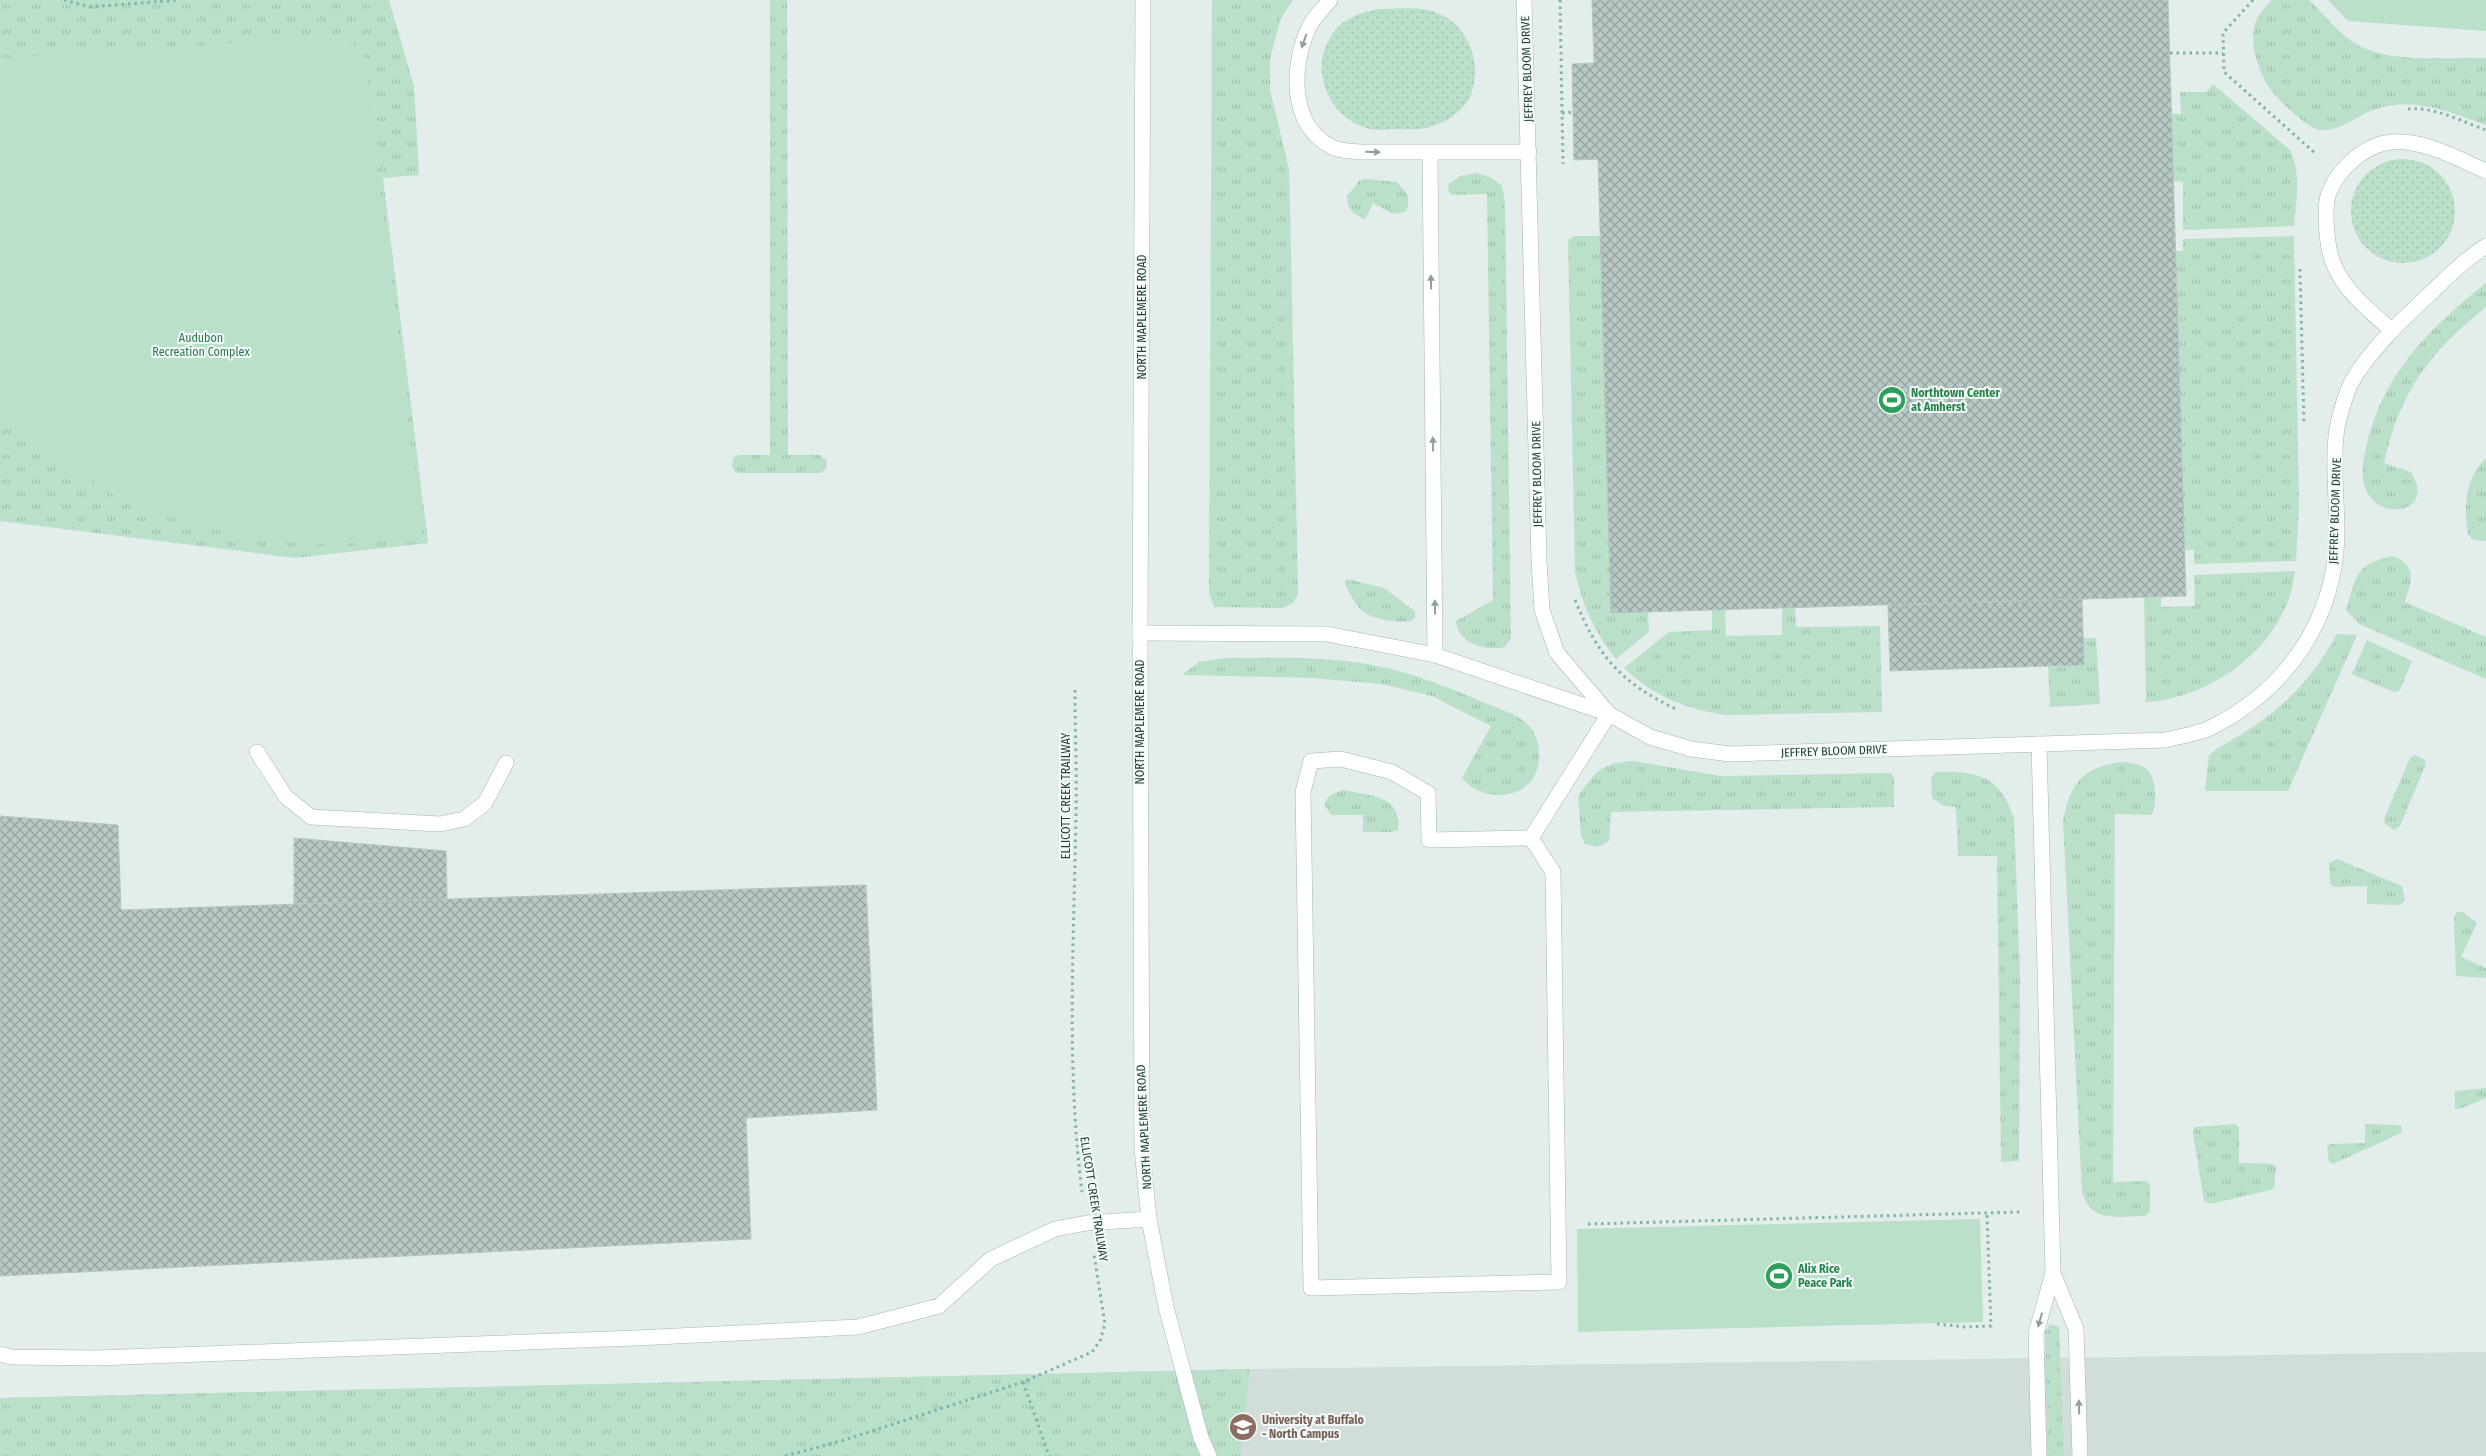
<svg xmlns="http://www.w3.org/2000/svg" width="2486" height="1456" font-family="'Fira Sans Condensed',sans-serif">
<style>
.built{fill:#d1ddd9}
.grass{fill:url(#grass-tufts)}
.garden{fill:url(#garden-dots)}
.pitch{fill:#bbe0ca}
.building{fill:url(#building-cross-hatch);stroke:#b5c7c2}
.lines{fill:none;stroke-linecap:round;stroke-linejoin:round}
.lane-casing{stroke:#a5b6b2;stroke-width:16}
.street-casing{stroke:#a5b6b2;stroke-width:16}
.path{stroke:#81b3aa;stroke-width:3;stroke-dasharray:2.5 4;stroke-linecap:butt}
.lane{stroke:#fff;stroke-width:15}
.street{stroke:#fff;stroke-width:15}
.oneway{fill:#90a09e}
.labels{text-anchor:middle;stroke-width:4;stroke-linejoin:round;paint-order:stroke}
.street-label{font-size:12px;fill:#21403c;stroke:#f4faf7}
.park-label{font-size:12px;fill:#297953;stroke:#f4faf7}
.leisure-label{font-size:12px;font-weight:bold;fill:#27864d;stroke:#f4faf7;text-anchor:start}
.education-label{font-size:12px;font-weight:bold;fill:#785e54;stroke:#f4faf7;text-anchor:start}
</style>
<defs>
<pattern id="grass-tufts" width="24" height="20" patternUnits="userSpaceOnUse" patternTransform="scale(1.25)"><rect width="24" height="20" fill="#bbe0ca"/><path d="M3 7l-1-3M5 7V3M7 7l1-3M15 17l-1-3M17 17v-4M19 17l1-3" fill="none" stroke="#a0c1ae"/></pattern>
<pattern id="garden-dots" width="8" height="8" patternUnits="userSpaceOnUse" patternTransform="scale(1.25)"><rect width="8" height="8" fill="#bbe0ca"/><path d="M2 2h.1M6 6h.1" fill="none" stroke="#a0c1ae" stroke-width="1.8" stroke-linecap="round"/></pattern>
<pattern id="building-cross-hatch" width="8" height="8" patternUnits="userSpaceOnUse" patternTransform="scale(1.25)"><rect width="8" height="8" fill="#b8c8c4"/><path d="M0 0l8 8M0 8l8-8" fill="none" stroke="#95a4a0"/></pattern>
</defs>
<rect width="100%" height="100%" fill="#e3edea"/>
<path class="built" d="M 2486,1352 L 2486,1456 L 0,1456 L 0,1398 L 1250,1369 Z"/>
<path class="grass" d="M 0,0 L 389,0 L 414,86 L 419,175 L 383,178 L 428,543 L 295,558 L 0,521 Z
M 770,0 L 787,0 L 788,455 L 820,455 L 827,461 L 826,469 L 820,473 L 739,473 L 734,471 L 732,465 L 733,458 L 738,455 L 770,455 Z
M 1212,0 L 1293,0 L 1281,18 L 1270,59 L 1270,90 L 1289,169 L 1290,201 L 1298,594 L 1293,603 L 1283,608 L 1214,607 L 1209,593 Z
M 2272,0 L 2309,0 C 2326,16 2342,38 2364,48 C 2398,63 2449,57 2486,58 L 2486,125 C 2450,112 2414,96 2376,109 C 2357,115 2340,132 2320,130 C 2306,128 2276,98 2268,86 C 2259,72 2250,45 2254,28 C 2256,16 2264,9 2272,0 Z
M 2213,84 L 2290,150 C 2302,174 2296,201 2294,226 L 2183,230 L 2183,182 L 2174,181 L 2171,114 L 2181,114 L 2180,92 L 2207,92 Z
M 1477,173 L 1490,177 L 1502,186 L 1505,202 L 1511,638 L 1505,647 C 1486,652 1457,643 1456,621 L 1493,600 L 1487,194 L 1451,195 L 1448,190 L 1449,184 L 1460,176 Z
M 1365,179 L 1397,182 L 1408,195 L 1408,207 L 1405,212 L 1393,214 L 1373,203 L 1365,220 C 1353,213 1347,210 1347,196 L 1359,181 Z
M 1574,236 L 1601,236 L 1611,613 L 1648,612 L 1649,632 L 1616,659 C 1595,633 1582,605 1575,572 L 1568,240 Z
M 2294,236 L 2299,506 L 2296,561 L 2194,564 L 2194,550 L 2184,550 L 2175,251 L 2183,251 L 2183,239 Z
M 2486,283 L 2486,307 C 2428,354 2401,390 2384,463 L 2411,472 C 2413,476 2416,481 2417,486 C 2422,511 2388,517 2372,499 C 2359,485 2362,464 2366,448 C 2381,376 2430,327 2486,283 Z
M 2485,459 L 2486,459 L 2486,541 L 2474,540 L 2468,535 C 2464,507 2464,481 2485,459 Z
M 2392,556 C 2419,566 2411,581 2405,602 L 2486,637 L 2486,679 L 2359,624 L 2346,610 C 2356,577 2355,564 2392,556 Z
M 2295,571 C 2288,643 2214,698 2146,702 L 2144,598 L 2161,597 L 2161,607 L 2195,606 L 2194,575 Z
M 1347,579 L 1384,588 L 1415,611 L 1415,618 L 1411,621 C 1400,623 1374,620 1364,612 C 1357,607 1347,591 1345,582 Z
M 1795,607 L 1796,627 L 1880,626 L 1882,712 L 1727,715 C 1688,710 1653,696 1624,668 L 1669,632 L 1712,630 L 1712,610 L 1725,610 L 1726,636 L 1782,635 L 1782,608 Z
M 2337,634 L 2357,635 L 2288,791 L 2205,791 L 2209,755 C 2221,745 2233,740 2245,732 C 2285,707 2315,675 2337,634 Z
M 2083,638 L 2096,638 L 2100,704 L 2050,707 L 2048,667 L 2084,665 Z
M 2367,640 L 2412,661 L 2400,690 L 2395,692 L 2389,690 L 2352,674 Z
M 1224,658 C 1267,658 1311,656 1353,662 C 1402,668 1446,686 1490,705 C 1503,710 1521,716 1530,727 C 1537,735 1540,749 1539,759 C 1537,799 1485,806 1462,778 L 1491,726 L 1432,696 L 1382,684 L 1312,678 L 1182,675 L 1199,662 Z
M 2415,755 L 2425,760 L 2426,764 L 2400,826 L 2394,830 L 2385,824 L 2384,819 L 2410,758 Z
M 1633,761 L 1721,776 L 1890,773 L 1894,777 L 1894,807 L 1611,812 L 1609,841 L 1597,847 L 1585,844 L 1581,835 L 1578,797 C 1595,772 1601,763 1633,761 Z
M 2120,762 C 2146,764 2154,769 2155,795 C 2155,803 2156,808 2151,815 L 2115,814 L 2113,1182 L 2146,1181 L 2150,1184 L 2150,1211 L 2145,1216 C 2118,1216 2091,1224 2082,1192 L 2063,821 C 2070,784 2082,768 2120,762 Z
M 1935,772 C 1977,771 2000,775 2014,819 L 2020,975 L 2019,1161 L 2001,1162 L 1997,856 L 1958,856 L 1956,807 L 1944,806 L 1932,798 L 1931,778 Z
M 1343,790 C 1370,796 1402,794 1398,830 L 1391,832 L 1363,832 L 1363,815 L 1331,815 L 1324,804 L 1330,795 Z
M 2337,859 L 2402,886 L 2405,901 L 2400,905 L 2367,904 L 2367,886 L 2334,887 L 2330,884 L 2329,863 Z
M 2457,912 L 2463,912 L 2477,923 L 2461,957 L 2486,968 L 2486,978 L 2456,976 L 2454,918 Z
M 2486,1088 L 2486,1098 L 2460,1109 L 2455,1109 L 2455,1091 Z
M 2235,1124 L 2239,1127 L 2239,1163 L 2272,1164 L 2276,1167 L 2274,1189 L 2211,1204 L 2204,1201 L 2193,1133 L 2194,1127 Z
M 2365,1124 L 2398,1125 L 2402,1127 L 2401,1133 L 2333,1164 L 2329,1162 L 2327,1147 L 2330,1144 L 2365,1143 Z
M 2050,1324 L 2059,1327 L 2064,1456 L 2048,1456 L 2045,1332 Z
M 1250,1369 L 1240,1456 L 0,1456 L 0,1398 Z"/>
<path class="garden" d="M 1379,9 C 1399,9 1423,5 1442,15 C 1478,32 1489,92 1453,116 C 1445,122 1436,125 1426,128 C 1417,130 1408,129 1399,129 C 1390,129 1379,131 1369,129 C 1330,119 1308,71 1331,36 C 1341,19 1361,12 1379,9 Z
M2351 211a52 52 0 1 1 104 0a52 52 0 1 1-104 0Z"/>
<path class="pitch" d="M 2328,0 L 2486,0 L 2486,31 L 2348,21 Z
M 347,36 L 364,58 L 422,536 L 336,545 L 271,541 L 198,526 L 122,501 L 38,443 L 0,407 L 0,58 Z
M 1980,1219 L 1983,1322 L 1578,1332 L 1577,1229 Z"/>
<path class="building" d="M 1592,0 L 2168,0 L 2186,596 L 1611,613 L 1598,159 L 1574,160 L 1572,64 L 1594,63 Z
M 2082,599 L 2084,665 L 1890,671 L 1888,605 Z
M 0,816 L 118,825 L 121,910 L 866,885 L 877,1110 L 746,1118 L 751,1239 L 0,1276 Z
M 294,838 L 446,851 L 447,899 L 294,904 Z"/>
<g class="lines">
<defs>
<path id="lane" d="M 1330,0 C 1323,9 1313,18 1309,27 C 1291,65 1289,126 1332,147 C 1339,151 1351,151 1359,152 L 1529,152
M 1524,0 L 1539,561 L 1542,610 L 1557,653 L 1609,714 L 1650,737 L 1691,749 L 1730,754 L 2166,740 C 2180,736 2197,734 2210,728 C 2287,690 2336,619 2337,532 C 2337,501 2331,448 2339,419 C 2342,408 2346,393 2351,383 C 2372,347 2404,318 2434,290 C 2450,274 2467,258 2486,246
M 1430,153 L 1435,655
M 2391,330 C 2369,310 2346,293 2334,265 C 2327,251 2323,208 2329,193 C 2338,169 2365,144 2392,142 C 2425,140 2456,158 2486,171
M 1140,633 L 1327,634 L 1435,655 L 1609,714 L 1531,838
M 2039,744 L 2053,1273 L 2036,1333 L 2039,1456
M 257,752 L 286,797 L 311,817 L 440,824 L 464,819 L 485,803 L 506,763
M 1341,759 L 1392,772 L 1428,793 L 1429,840 L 1531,838 L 1553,872 L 1559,1282 L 1311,1288 L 1303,792 L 1311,761 Z
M 2053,1273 L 2076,1329 L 2080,1456
M 0,1354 L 11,1357 L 97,1358 L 636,1338 L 858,1327 L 939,1306 L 991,1259 L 1055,1229 L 1087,1223 L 1149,1219"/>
<path id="street" d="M 1143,0 L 1140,633 L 1142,1149 L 1149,1219 L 1166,1307 L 1201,1438 L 1209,1456"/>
</defs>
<use href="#lane" class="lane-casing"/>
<use href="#street" class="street-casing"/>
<path class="path" d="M 64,0 L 90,7 L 178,0
M 1560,0 L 1563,164
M 2253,0 L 2223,33 L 2224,72 L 2316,154
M 2170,53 L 2223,53
M 2408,109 C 2433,106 2463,122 2486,130
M 1562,113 L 1573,112
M 2300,269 L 2304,425
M 1575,600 C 1599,658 1621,683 1678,710
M 1075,690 C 1075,731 1077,773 1076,814 C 1074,941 1066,1066 1082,1192
M 1588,1224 L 2020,1212
M 1937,1324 L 1966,1327 L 1991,1326 L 1987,1213
M 1023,1382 L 1049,1456
M 785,1456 L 841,1441 L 1023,1382 L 1092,1352 L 1100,1341 L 1105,1324 L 1094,1255"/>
<use href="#lane" class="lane"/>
<use href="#street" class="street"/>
</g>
<defs><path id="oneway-solid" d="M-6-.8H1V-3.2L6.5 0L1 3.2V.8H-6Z" transform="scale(1.25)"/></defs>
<g class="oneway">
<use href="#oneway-solid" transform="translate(1304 41) rotate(110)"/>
<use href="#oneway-solid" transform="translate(1373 152) rotate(1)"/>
<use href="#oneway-solid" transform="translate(1431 282) rotate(-91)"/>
<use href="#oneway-solid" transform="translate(1433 444) rotate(-91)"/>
<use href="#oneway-solid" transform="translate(1435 607) rotate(-91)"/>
<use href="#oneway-solid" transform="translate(2040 1320) rotate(106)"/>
<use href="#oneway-solid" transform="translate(2079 1407) rotate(-92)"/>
</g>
<defs>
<symbol id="stadium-disc" viewBox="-11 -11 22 22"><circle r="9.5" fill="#2e9e5b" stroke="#f4faf7"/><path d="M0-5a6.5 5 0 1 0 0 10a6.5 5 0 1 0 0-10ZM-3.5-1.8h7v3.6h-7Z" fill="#fff"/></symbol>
<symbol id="university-disc" viewBox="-11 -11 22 22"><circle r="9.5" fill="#8d6e63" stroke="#f4faf7"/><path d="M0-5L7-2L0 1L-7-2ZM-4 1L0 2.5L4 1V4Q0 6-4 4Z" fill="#fff"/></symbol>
</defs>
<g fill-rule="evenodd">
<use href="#stadium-disc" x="1876" y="384" width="32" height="32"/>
<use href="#stadium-disc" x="1763" y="1260" width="32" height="32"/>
<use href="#university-disc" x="1227" y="1411" width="32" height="32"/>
</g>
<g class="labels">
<g class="street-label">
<text transform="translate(1527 69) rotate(-92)" y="4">JEFFREY BLOOM DRIVE</text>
<text transform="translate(1142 317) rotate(-90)" y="4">NORTH MAPLEMERE ROAD</text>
<text transform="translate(1537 474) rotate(-91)" y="4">JEFFREY BLOOM DRIVE</text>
<text transform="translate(2335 511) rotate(-88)" y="4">JEFFREY BLOOM DRIVE</text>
<text transform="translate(1140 722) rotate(-90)" y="4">NORTH MAPLEMERE ROAD</text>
<text transform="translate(1834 751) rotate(-2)" y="4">JEFFREY BLOOM DRIVE</text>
<text transform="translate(1066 796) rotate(-90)" y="4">ELLICOTT CREEK TRAILWAY</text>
<text transform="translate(1144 1127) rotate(-93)" y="4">NORTH MAPLEMERE ROAD</text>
<text transform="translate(1094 1199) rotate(81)" y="4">ELLICOTT CREEK TRAILWAY</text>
</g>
<g class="park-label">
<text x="201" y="342">Audubon<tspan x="201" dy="14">Recreation Complex</tspan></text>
</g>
<g class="leisure-label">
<text x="1911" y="397">Northtown Center<tspan x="1911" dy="14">at Amherst</tspan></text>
<text x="1798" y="1273">Alix Rice<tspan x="1798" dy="14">Peace Park</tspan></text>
</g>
<g class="education-label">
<text x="1262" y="1424">University at Buffalo<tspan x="1262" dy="14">- North Campus</tspan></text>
</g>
</g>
</svg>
